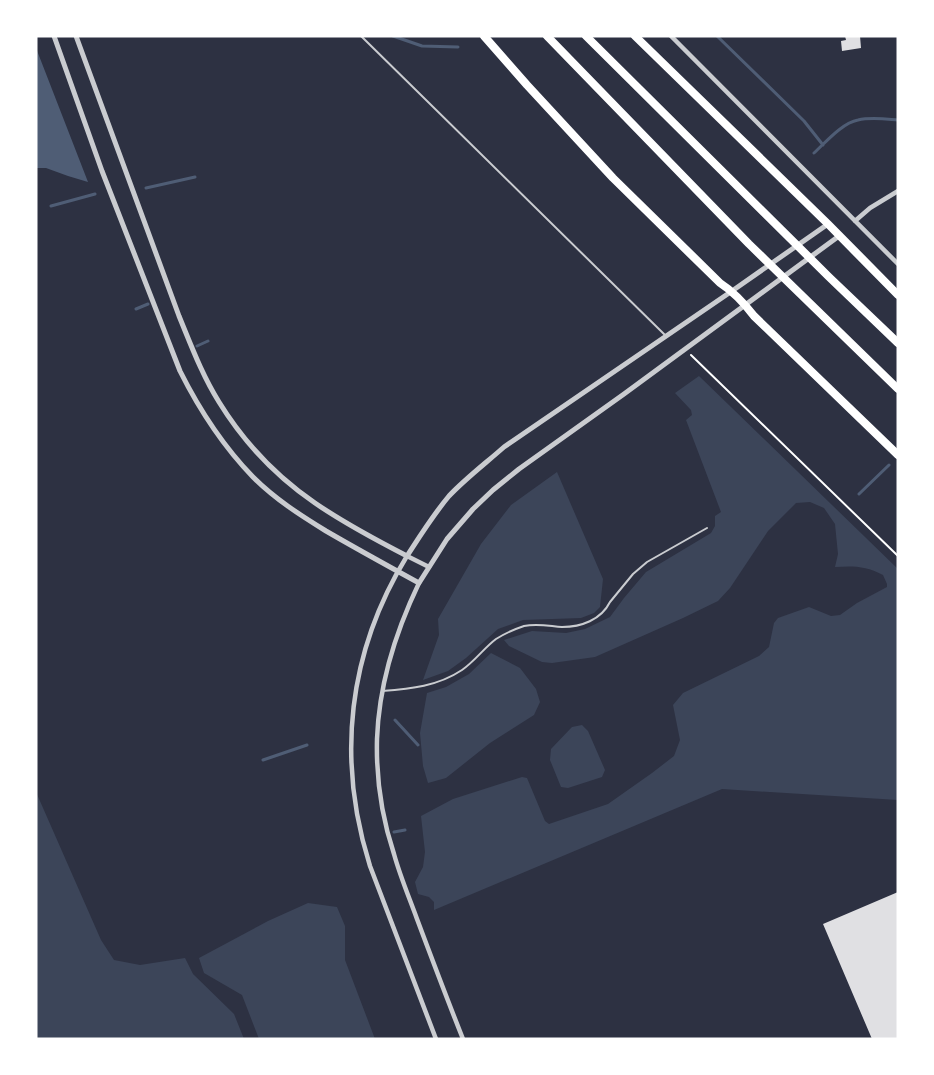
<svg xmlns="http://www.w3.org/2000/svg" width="934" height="1075" font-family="'Work Sans',sans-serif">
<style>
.green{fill:#3c4559}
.water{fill:#4f5d75}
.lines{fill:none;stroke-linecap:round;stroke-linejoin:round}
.stream{stroke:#4f5d75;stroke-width:3}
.building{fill:#e0e0e3}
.path{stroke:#fff;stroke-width:2}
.service{stroke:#caccd0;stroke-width:2}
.minor{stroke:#caccd0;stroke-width:4.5}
.tertiary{stroke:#caccd0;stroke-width:5}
.motorway{stroke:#fff;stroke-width:8}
</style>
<rect width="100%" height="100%" fill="#2d3142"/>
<path class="green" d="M 699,376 L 898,569 L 898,800 L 722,789 L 434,910 L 434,902 L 429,897 L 418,894 L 415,882 L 423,867 L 425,852 L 421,816 L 453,799 L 522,777 L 527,778 L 545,821 L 549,824 L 608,804 L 652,773 L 674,756 L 680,740 L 673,705 L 683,693 L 759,656 L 769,647 L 774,623 L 778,618 L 809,607 L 831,616 L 840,615 L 857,603 L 887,587 L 887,584 L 883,575 C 866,566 854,566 835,567 L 838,554 L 835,524 L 824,508 L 810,502 L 796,503 L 768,531 L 730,588 L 718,601 L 683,618 L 595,657 L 552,663 L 542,662 L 509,646 L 504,640 L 532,631 L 566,633 L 585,629 L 610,617 L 624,598 L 646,572 L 711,533 L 715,526 L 715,516 L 721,512 L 686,420 L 692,415 L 691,410 L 675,393 Z
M 557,472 L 603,579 L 600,607 L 594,613 L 581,618 L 523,620 L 498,629 L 466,658 L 448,671 L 423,680 L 439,635 L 438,619 L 481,544 L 511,505 Z
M 491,653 L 520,668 L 536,689 L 540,702 L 534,715 L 490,743 L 446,778 L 428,783 L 423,766 L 420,733 L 427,693 L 446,687 L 469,674 Z
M 582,725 L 588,731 L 605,770 L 602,777 L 568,788 L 561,787 L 550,760 L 551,749 L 572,727 Z
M 36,792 L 101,940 L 114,960 L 140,965 L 185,958 L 193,974 L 234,1014 L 244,1039 L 36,1039 Z
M 308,903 L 337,907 L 345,926 L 345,960 L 375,1039 L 259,1039 L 242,995 L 204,973 L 199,958 L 268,921 Z"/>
<path class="water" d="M 36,48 L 88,182 L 68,176 L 46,168 L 36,168 Z"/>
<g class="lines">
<path class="stream" d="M 393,36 L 422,46 L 458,47
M 717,36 L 804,121 L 823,145
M 814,153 C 826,142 842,123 858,120 C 871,117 885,119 898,120
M 146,188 L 195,177
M 51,206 L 95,194
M 136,309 L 148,304
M 197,346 L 208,341
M 859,494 L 889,465
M 395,720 L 418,745
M 263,760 L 307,745
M 394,832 L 405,830"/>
</g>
<path class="building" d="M 845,36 L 860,36 L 861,48 L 842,51 L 841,41 L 846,40 Z
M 898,892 L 898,1039 L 872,1039 L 823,924 Z"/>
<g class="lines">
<path class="path" d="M 691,355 L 898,556"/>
<path class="service" d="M 361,36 L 666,336
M 382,691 C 411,689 438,686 462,670 C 475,661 484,648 496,639 C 504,634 515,629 524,626 C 537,623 549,626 562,627 C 581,627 601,620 610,602 L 633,574 L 647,562 L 707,528"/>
<path class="minor" d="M 671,36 L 898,264
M 855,221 L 870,208 L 898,191
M 429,567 L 407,556 C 348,652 336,759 370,866 L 436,1039
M 419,583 C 395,633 379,683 377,739 C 376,778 382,818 394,854 C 400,876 409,897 417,919 C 432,959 447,999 463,1039"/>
<path class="tertiary" d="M 54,36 L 102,171 L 180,371 C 199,409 223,446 253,477 C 275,499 300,515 326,531 C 357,549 388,566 419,583 L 447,539 L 473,509 L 493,490 L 519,469 L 624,394 L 839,236
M 76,36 L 179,316 C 191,345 202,375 219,402 C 243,441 277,477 315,503 C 344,523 376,540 407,556 C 420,536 433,515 449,496 C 466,478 486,463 504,447 L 732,291 L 828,224"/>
<path class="motorway" d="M 484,36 L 527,85 L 613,178 L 720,283 C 734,292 744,303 754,316 L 898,455
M 547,36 L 749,244 L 898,389
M 586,36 L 829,277 L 898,343
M 635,36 L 828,224 L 898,295"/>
</g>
<rect width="934" height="1075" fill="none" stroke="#ffffff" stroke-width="75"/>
</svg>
